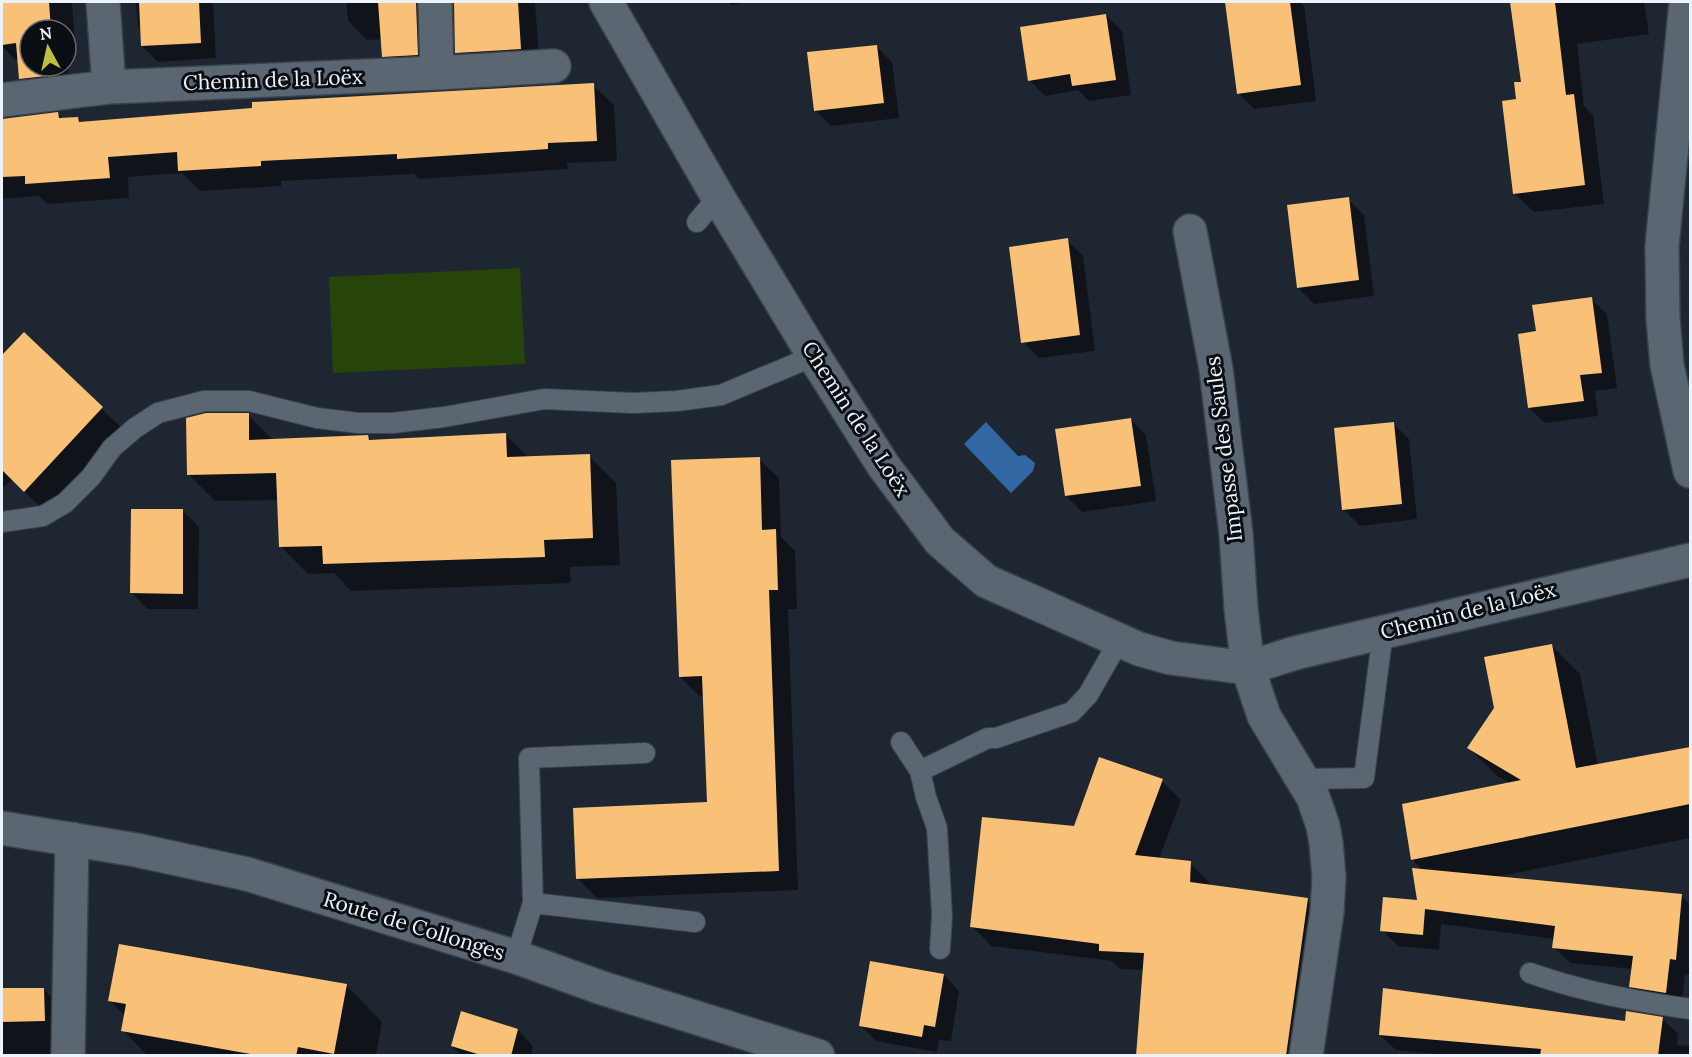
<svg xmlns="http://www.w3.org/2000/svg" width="1692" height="1057" font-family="Lora,serif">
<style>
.green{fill:#27440a}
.water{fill:#3367a3}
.shadow{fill:#0007;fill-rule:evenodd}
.building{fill:#f8c177}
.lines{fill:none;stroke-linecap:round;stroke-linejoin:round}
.lane-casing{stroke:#3a424a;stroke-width:22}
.street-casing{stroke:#3a424a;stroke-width:36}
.secondary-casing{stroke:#3a424a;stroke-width:36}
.lane{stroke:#5b6673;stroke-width:20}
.street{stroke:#5b6673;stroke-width:33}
.secondary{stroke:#5b6673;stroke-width:33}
.labels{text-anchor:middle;stroke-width:6;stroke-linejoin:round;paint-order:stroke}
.street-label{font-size:21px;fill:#edf3fa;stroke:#0b0f14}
</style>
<rect width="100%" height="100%" fill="#1e2731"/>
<path class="green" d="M 520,268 L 525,364 L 333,373 L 329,277 Z"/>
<path class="water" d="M 986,422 L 1018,456 L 1025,455 L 1035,463 L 1033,471 L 1011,493 L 964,444 Z"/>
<path class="shadow" d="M 2,2 L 72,2 L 75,44 L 66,45 L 70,90 L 36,94 L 20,78 L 19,60 L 15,60 L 2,46 ZM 30,30 L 66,30 L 66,66 L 30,66 Z
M 136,2 L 213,2 L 216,58 L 158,62 L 142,46 L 141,29 L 138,25 Z
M 346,2 L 455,2 L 444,5 L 436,74 L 403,75 L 384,56 L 383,39 L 367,40 L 348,21 Z
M 455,2 L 535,2 L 540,68 L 476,72 L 457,52 Z
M 728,2 L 748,2 L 732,5 Z
M 1227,2 L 1300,2 L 1304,6 L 1316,101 L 1254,109 L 1238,93 Z
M 1512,2 L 1644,2 L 1649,34 L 1577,44 L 1584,106 L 1593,115 L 1604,204 L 1534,212 L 1514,193 L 1518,100 L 1523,83 Z
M 1106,15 L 1122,31 L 1131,95 L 1089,101 L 1078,90 L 1045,96 L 1029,80 Z
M 876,46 L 892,62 L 899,118 L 831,126 L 815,110 Z
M 593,85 L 614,105 L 617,161 L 567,163 L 568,169 L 419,179 L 414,174 L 281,181 L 281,186 L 200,191 L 182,173 L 128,177 L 129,198 L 47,204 L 39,196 L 2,199 L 2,120 L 58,114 L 64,119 L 78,118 L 83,124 Z
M 1348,199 L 1364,215 L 1374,296 L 1314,304 L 1298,288 Z
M 1067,240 L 1083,256 L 1095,351 L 1039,358 L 1023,342 Z
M 1591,299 L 1607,314 L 1617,388 L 1595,391 L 1598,416 L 1545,423 L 1529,408 L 1538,333 Z
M 24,334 L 131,437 L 53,519 L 12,480 L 2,488 L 2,358 Z
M 248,415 L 274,441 L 368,437 L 372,441 L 506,435 L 529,458 L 589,456 L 616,483 L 620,565 L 570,567 L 571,583 L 351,591 L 334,573 L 308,574 L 281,547 L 279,500 L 215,501 L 188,474 Z
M 1130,419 L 1146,435 L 1156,501 L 1082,512 L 1066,496 Z
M 1393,423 L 1409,439 L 1417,519 L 1360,526 L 1344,510 Z
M 759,459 L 779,478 L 781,537 L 795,551 L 797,609 L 788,609 L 798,890 L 597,898 L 577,878 L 709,804 L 704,696 L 700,697 L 680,677 Z
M 183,511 L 199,527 L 198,609 L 147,609 L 132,593 Z
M 1551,645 L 1580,674 L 1598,766 L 1690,749 L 1690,838 L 1496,877 L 1682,896 L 1690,905 L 1690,975 L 1685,974 L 1681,1008 L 1647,1002 L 1631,986 L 1633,969 L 1570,963 L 1554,947 L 1555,939 L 1441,924 L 1439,950 L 1398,946 L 1382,930 L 1419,901 L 1423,871 L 1412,859 L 1510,783 L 1497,776 L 1469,748 Z
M 1162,781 L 1181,800 L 1159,859 L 1190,863 L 1209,882 L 1209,886 L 1307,900 L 1326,919 L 1308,1056 L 1137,1056 L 1144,970 L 1120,969 L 1112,961 L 991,946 L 972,926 L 1075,828 ZM 1188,877 L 1191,877 L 1191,890 Z
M 944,975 L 959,991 L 951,1041 L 939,1040 L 937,1052 L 876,1041 L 860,1025 Z
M 346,985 L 382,1022 L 376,1056 L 148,1056 L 123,1030 L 125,1016 L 110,1001 Z
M 44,989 L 62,1008 L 57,1056 L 2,1056 L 2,990 Z
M 1662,1018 L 1678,1034 L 1677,1045 L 1690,1046 L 1690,1056 L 1455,1056 L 1396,1050 L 1380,1035 L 1626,1023 Z
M 518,1030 L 533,1046 L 531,1056 L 462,1056 L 452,1046 Z"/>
<path class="building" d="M 2,2 L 49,2 L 51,30 L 30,30 L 30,66 L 54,66 L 55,75 L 19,79 L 16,43 L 2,45 Z
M 139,2 L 199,2 L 201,43 L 141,46 Z
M 378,2 L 416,2 L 418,55 L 382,57 Z
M 454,2 L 518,2 L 521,49 L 455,53 Z
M 1225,2 L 1290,2 L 1301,85 L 1237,94 Z
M 1510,2 L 1555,2 L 1566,95 L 1574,94 L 1585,185 L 1513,194 L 1502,101 L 1516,99 L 1514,82 L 1521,82 Z
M 1106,14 L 1116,80 L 1072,86 L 1070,74 L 1028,81 L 1020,27 Z
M 877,45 L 884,103 L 814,111 L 807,52 Z
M 594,83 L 597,141 L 548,143 L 548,149 L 397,159 L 397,154 L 261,161 L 261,166 L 178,171 L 177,152 L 108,157 L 110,178 L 25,184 L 25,176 L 2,177 L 2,119 L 58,112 L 59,118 L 78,117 L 79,122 L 252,108 L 252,102 Z
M 1349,197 L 1359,280 L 1297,288 L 1287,205 Z
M 1068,238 L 1080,335 L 1021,343 L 1009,247 Z
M 1592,297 L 1602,373 L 1580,375 L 1584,401 L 1528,408 L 1518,334 L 1536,331 L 1532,305 Z
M 24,332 L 103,407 L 24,492 L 2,470 L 2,355 Z
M 206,413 L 249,413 L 249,440 L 368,435 L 369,440 L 506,433 L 507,457 L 590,454 L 593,538 L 544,540 L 545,557 L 323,564 L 322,546 L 279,547 L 276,473 L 187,475 L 186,418 Z
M 1131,418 L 1141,486 L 1065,496 L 1055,429 Z
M 1394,422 L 1402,504 L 1342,510 L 1334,428 Z
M 760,457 L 762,530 L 776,529 L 778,590 L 769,590 L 779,871 L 576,879 L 573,808 L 707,802 L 702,676 L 679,677 L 671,460 Z
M 131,509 L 183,509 L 183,594 L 130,593 Z
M 1552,644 L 1576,768 L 1690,747 L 1690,804 L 1411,860 L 1402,804 L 1521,780 L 1467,748 L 1494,708 L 1484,657 Z
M 1099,757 L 1163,779 L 1135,855 L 1191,861 L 1190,882 L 1308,898 L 1286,1056 L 1136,1056 L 1144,953 L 1099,951 L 1099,944 L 970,927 L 982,817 L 1074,826 Z
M 1412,868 L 1682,894 L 1676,960 L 1670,959 L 1666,993 L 1629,987 L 1633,956 L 1552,948 L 1555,926 L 1425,909 L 1423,935 L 1380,931 L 1383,897 L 1417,900 Z
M 119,944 L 347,984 L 334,1054 L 298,1047 L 296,1056 L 262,1056 L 121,1031 L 126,1004 L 108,1001 Z
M 870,961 L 944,974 L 935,1027 L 924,1025 L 922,1037 L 859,1026 Z
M 2,988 L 44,988 L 45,1021 L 2,1022 Z
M 1383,988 L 1625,1021 L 1626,1011 L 1663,1017 L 1658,1056 L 1540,1056 L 1541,1049 L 1379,1035 Z
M 461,1011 L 518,1029 L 511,1056 L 484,1056 L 451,1046 Z"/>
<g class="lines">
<defs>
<path id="lane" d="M 697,222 L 718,197
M 2,522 L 43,516 L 65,503 L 91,477 L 112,448 L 135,428 L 158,413 L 204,401 L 249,401 L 317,418 L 358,423 L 393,423 L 444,417 L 544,399 L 633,403 L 677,401 L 721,395 L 814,356
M 901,742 L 920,771 L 926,797 L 937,828 L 942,915 L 940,949
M 920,771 L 988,738 L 996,738 L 1072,712 L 1088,695 L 1119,641
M 1304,779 L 1364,778 L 1383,632
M 533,903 L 695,922
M 516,957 L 533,903 L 529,758 L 645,753
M 1530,973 C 1584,992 1634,1001 1690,1009"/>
<path id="street" d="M 103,2 L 109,87 L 437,73 L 554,66
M 435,2 L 437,73
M 606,2 L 718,197 L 814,356 L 883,465 L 940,541 L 986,581 L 1139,649 L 1171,658 L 1248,668 L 1295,653 L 1690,560
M 1686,2 L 1662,246 L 1663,319 L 1667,365 L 1690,471
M 2,100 L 109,87
M 1190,231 L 1216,369 L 1236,534 L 1241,609 L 1248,668 L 1264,716 L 1313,797 L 1323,826 L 1326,843 L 1329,877 L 1327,912 L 1306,1056
M 68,1056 L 72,839"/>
<path id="secondary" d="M 2,828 L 136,850 L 247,874 L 516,957 L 602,988 L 818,1056"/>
</defs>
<use href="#lane" class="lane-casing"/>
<use href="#street" class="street-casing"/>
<use href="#secondary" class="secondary-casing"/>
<use href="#lane" class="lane"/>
<use href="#street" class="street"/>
<use href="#secondary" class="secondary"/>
</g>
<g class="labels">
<g class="street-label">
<text transform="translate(273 80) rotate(-2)" y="7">Chemin de la Loëx</text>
<text transform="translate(856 419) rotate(57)" y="7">Chemin de la Loëx</text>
<text transform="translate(1224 449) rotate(-97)" y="7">Impasse des Saules</text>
<text transform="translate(1468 611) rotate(-14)" y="7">Chemin de la Loëx</text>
<text transform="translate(414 926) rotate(17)" y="7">Route de Collonges</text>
</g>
</g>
<rect width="1692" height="1057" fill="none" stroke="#edf3fa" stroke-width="6"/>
<g transform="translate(48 48) rotate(352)"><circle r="28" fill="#0b0f14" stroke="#656a70" stroke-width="1.5"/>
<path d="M0-4.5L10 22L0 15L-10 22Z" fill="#bebf42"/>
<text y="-9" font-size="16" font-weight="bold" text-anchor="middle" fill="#edf3fa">N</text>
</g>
</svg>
